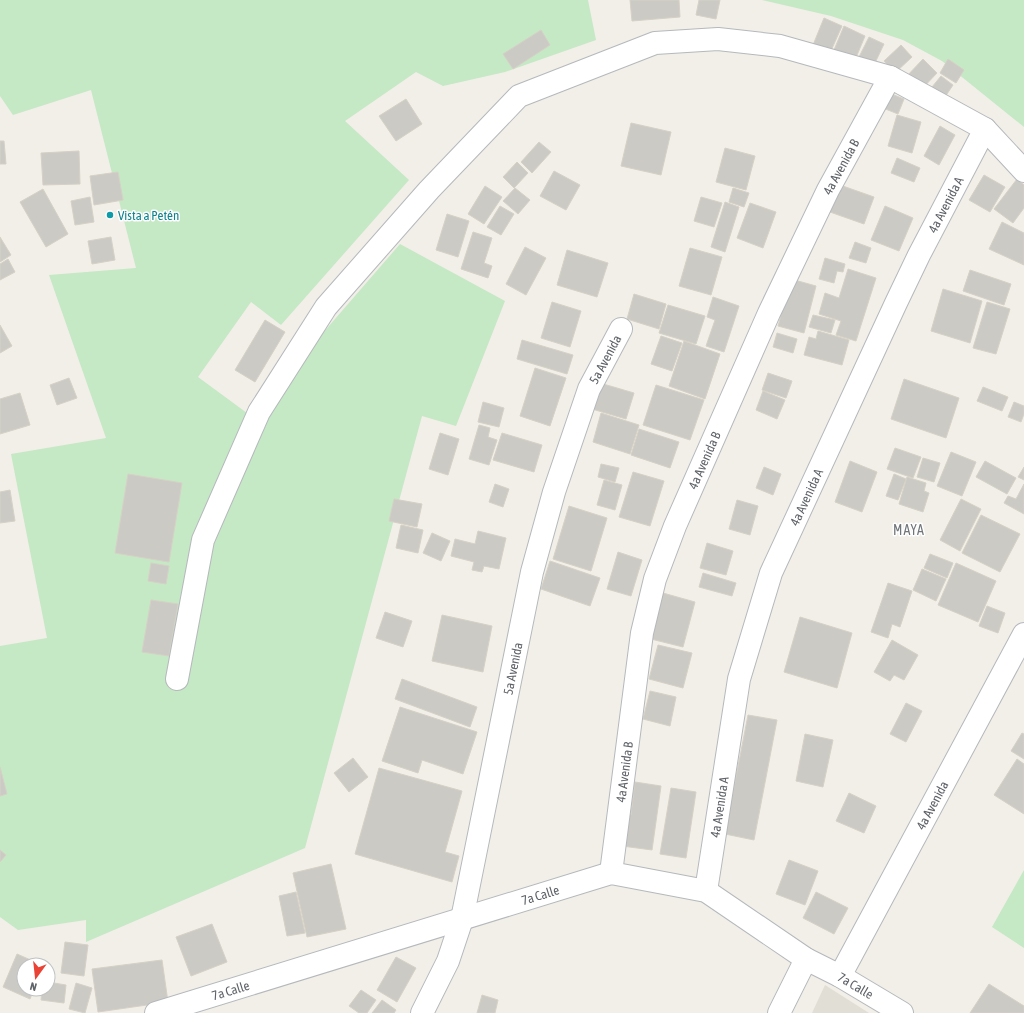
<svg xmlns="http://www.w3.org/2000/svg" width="1024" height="1013" font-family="'Asap Condensed',sans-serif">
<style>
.education{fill:#e1ded6}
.green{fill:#c5e8c5}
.building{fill:#cccac5;stroke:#d6d1c6}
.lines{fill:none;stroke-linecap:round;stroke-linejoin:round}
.minor-casing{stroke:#b5b8bc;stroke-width:24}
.minor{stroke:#fff;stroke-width:22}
.culture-dot{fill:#0f9aa8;stroke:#fff;stroke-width:1.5}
.labels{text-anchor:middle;stroke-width:3;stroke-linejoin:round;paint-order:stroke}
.street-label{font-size:13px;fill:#5f6368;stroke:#fff}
.culture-label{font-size:13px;fill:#0d838f;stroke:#fff;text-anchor:start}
.neighbourhood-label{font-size:14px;letter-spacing:1px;fill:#70757a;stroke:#fff}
</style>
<rect width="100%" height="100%" fill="#f1efe8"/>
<path class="education" d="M 825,985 L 869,1013 L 812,1013 Z"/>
<path class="green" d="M 0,0 L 588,0 L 596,40 L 505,72 L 443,86 L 416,72 L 345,121 L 409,180 L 281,325 L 251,302 L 198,377 L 251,416 L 400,244 L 505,301 L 456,426 L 422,416 L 305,848 L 86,942 L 86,920 L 18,930 L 0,917 L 0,646 L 47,638 L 11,454 L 106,438 L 49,275 L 136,268 L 91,90 L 13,115 L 0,96 Z
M 762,0 L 1024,0 L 1024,127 L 942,61 L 903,40 L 831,16 Z
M 1024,870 L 1024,948 L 992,927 Z"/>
<path class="building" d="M 630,0 L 679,0 L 680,17 L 632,21 Z
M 699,0 L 720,0 L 716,19 L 696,15 Z
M 824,18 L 842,26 L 830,53 L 813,45 Z
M 844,26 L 865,36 L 855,60 L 834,50 Z
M 541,30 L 550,45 L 513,69 L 503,54 Z
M 869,37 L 884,44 L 874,65 L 859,57 Z
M 901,45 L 912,57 L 895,73 L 884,61 Z
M 923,59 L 937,73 L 920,91 L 906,77 Z
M 948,59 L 964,70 L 956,83 L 940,73 Z
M 941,76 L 953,85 L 945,97 L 932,87 Z
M 889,93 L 904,99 L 898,114 L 883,108 Z
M 406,99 L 422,124 L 396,141 L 379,116 Z
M 897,115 L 921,122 L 912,153 L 888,146 Z
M 631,123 L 671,132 L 661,175 L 621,166 Z
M 940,126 L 955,135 L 939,165 L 924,156 Z
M 0,141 L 4,141 L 6,164 L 0,164 Z
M 539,142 L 551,152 L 532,173 L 521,162 Z
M 725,148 L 755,156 L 746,190 L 716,182 Z
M 79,151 L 80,184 L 43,185 L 41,153 Z
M 897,158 L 920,168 L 914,182 L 891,173 Z
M 517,162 L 528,173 L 514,188 L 503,177 Z
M 554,171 L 580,185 L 566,210 L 540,196 Z
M 118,172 L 123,200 L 94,205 L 90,176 Z
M 984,175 L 1005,187 L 990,212 L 969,200 Z
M 1017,179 L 1024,185 L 1024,208 L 1013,223 L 994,209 Z
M 840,185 L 874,197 L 864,224 L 830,212 Z
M 485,186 L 502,197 L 484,224 L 468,214 Z
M 515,188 L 530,200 L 518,214 L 503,201 Z
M 733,188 L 749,193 L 744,207 L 729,202 Z
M 43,189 L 68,234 L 46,247 L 20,202 Z
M 90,197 L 94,222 L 75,225 L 71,201 Z
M 701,197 L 722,203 L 714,227 L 694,221 Z
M 725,202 L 739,207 L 725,252 L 711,247 Z
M 750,203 L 776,212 L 763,248 L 737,238 Z
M 500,206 L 514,214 L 501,235 L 487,227 Z
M 885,206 L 913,218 L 899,251 L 871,240 Z
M 447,214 L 469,221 L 458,257 L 436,250 Z
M 1002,222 L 1024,233 L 1024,265 L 989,249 Z
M 473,232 L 492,238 L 484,263 L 492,266 L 488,278 L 461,269 Z
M 0,237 L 11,255 L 0,262 Z
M 111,237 L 115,260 L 92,264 L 88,241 Z
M 855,242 L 871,248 L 866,263 L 849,258 Z
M 525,247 L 546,258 L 526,295 L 506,284 Z
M 690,248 L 722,257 L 711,295 L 679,286 Z
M 567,250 L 608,263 L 597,297 L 557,285 Z
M 825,258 L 845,264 L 843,272 L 837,271 L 834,283 L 819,279 Z
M 8,259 L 15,272 L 0,280 L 0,264 Z
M 848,269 L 876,278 L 856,341 L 836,335 L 841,321 L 819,314 L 825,293 L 839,298 Z
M 970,270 L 1011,284 L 1004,305 L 963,291 Z
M 791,279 L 816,286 L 804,333 L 778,326 Z
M 943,289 L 982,301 L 970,343 L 931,331 Z
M 634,294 L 666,304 L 659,329 L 627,319 Z
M 713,297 L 739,306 L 724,352 L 706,346 L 715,320 L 707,317 Z
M 552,302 L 581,311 L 570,347 L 541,338 Z
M 987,302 L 1010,309 L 996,354 L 973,348 Z
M 668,305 L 705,316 L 696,344 L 659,333 Z
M 813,315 L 835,320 L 831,333 L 809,327 Z
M 265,320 L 285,332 L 255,382 L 235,370 Z
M 0,325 L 12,346 L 0,353 Z
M 818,331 L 849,340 L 842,365 L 804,355 L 809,337 L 816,339 Z
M 777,333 L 797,339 L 793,353 L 773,347 Z
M 661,336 L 682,343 L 672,371 L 651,364 Z
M 522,340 L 573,355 L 567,374 L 517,359 Z
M 684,341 L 720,354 L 705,399 L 669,386 Z
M 535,368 L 566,378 L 550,426 L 520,416 Z
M 768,373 L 792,381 L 786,398 L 762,390 Z
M 69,378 L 77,398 L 57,405 L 50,385 Z
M 904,379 L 959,398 L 946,438 L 891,419 Z
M 600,383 L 634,393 L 626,419 L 592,409 Z
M 656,385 L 704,400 L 690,440 L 643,425 Z
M 983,387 L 1008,397 L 1002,411 L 977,401 Z
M 763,391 L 785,400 L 777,419 L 756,410 Z
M 20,393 L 30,425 L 0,434 L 0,399 Z
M 483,402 L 504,408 L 499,427 L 478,422 Z
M 1014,402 L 1024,406 L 1024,414 L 1021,422 L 1008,417 Z
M 601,413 L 639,425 L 630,454 L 593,442 Z
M 479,425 L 490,428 L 488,437 L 497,440 L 489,465 L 469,459 Z
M 639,429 L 679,442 L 670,468 L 631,455 Z
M 440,433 L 459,439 L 448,475 L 429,469 Z
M 502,433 L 542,445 L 534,472 L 493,460 Z
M 895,448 L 921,457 L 913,478 L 887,469 Z
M 951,452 L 976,462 L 962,496 L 937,486 Z
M 923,458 L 940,463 L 934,482 L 917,477 Z
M 850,461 L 877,472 L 862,512 L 835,502 Z
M 985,461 L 1016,478 L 1007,494 L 976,477 Z
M 601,464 L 619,468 L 615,482 L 598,477 Z
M 764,467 L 781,474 L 773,495 L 756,488 Z
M 1024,467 L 1024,480 L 1018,477 Z
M 633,472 L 664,481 L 650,526 L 619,517 Z
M 128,474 L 182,483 L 169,562 L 115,553 Z
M 894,474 L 906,479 L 898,500 L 886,496 Z
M 907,477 L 926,483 L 924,491 L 929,493 L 923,512 L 899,504 Z
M 604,480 L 622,485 L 615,510 L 597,505 Z
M 495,484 L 509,489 L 503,507 L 489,502 Z
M 1024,484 L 1024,514 L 1004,503 L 1008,496 L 1016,499 Z
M 10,490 L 15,521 L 0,523 L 0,492 Z
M 394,499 L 422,504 L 417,527 L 389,521 Z
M 961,499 L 981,509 L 960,551 L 940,540 Z
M 737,500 L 758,506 L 750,535 L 729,529 Z
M 569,506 L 607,518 L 591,571 L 553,559 Z
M 981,515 L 1020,534 L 1000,572 L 962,553 Z
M 401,525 L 423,530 L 418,553 L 396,548 Z
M 478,531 L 506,538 L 499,569 L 484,566 L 482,572 L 472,570 L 474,562 L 451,556 L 455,539 L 475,544 Z
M 432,533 L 450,541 L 441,561 L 423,553 Z
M 707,543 L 733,551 L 726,575 L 700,568 Z
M 618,552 L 642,560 L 631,596 L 607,589 Z
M 930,554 L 953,563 L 947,578 L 924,568 Z
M 550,561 L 600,578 L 590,606 L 541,589 Z
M 151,563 L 169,566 L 166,584 L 148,581 Z
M 956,563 L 996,581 L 978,622 L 938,605 Z
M 922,569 L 946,579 L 936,601 L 913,590 Z
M 703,573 L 736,583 L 732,596 L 699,587 Z
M 888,583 L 912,591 L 900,627 L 892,624 L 888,638 L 871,632 Z
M 663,593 L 695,602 L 683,647 L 651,639 Z
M 151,600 L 178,604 L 169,656 L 142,652 Z
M 987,606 L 1005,613 L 998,633 L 979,626 Z
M 385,612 L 412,621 L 403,647 L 376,638 Z
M 442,615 L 492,626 L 483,672 L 432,661 Z
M 800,617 L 852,633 L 837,688 L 784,672 Z
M 892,640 L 918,655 L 904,680 L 894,675 L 890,681 L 874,672 Z
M 658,645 L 692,653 L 683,688 L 649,679 Z
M 402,679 L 477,707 L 470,727 L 395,699 Z
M 650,691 L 676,697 L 670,726 L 643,719 Z
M 906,703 L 922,711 L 906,742 L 890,734 Z
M 400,707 L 477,732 L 463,774 L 422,760 L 418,773 L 382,761 Z
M 748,715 L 777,720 L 754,840 L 725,834 Z
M 1022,733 L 1024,734 L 1024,759 L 1011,751 Z
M 805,734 L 833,740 L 823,787 L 796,781 Z
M 353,758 L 368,777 L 349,792 L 334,773 Z
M 1017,759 L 1024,764 L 1024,814 L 994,795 Z
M 0,767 L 7,794 L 0,796 Z
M 379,768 L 462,791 L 445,852 L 459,856 L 452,882 L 355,854 Z
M 635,782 L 661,786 L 652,850 L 622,846 L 626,814 L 631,815 Z
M 671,788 L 696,792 L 686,858 L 660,854 Z
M 849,793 L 876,806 L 864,833 L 836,821 Z
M 0,850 L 6,855 L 0,862 Z
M 789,860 L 818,871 L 805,905 L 776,894 Z
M 331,864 L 346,929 L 307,937 L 293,873 Z
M 296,892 L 305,933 L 287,936 L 279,896 Z
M 816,892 L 848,908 L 834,934 L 803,918 Z
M 212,924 L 227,962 L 191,976 L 176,937 Z
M 65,942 L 88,945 L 84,976 L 61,973 Z
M 17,954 L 42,965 L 24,965 L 24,989 L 34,989 L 30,999 L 3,987 Z
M 396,957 L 416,968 L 397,1002 L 377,990 Z
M 162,960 L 168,1002 L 98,1012 L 92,969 Z
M 48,982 L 66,985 L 64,1003 L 41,1000 L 42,989 L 48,989 Z
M 76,983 L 92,988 L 85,1013 L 69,1009 Z
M 989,984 L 1024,1006 L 1024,1013 L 970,1013 Z
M 361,990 L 376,1000 L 367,1013 L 359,1013 L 349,1006 Z
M 482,995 L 498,1000 L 495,1013 L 477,1013 Z
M 382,1000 L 396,1010 L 394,1013 L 372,1013 Z"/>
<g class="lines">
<defs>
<g id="minor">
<path d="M 177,679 L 203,540 L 259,412 L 326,307 L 429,190 L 519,96 L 655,43 L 718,39 L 780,46 L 890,77 L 985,129 L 1024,171"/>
<path id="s1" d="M 611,873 L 642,633 L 655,579 L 675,526 L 769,313 L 828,190 L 890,77"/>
<path id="s2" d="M 706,891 L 739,679 L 771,573 L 896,303 L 919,255 L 985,129"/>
<path id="s3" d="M 840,976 L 1024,634"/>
<path id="s4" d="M 156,1013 L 611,873 L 706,891 L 806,959 L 840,976 L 902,1013"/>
<path id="s5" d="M 422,1013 L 448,961 L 462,919 L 532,572 L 554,492 L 589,389 L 621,329"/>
<path d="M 779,1013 L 806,959"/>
</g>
</defs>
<use href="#minor" class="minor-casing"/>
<use href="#minor" class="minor"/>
</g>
<circle class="culture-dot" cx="110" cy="215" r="4"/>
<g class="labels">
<g class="street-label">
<text dy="5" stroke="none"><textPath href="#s1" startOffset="750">4a Avenida B</textPath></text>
<text dy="5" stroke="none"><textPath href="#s2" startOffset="733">4a Avenida A</textPath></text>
<text dy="5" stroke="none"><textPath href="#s5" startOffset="682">5a Avenida</textPath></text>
<text dy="5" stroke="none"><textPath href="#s1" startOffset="426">4a Avenida B</textPath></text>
<text dy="5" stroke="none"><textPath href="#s2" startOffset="409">4a Avenida A</textPath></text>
<text dy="5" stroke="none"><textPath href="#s5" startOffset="358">5a Avenida</textPath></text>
<text dy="5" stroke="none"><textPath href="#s1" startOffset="102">4a Avenida B</textPath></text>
<text dy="5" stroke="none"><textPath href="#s3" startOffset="194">4a Avenida</textPath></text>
<text dy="5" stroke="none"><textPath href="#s2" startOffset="85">4a Avenida A</textPath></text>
<text dy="5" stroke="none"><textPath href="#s4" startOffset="402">7a Calle</textPath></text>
<text dy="5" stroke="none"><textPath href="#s4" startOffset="750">7a Calle</textPath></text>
<text dy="5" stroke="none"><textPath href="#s4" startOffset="78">7a Calle</textPath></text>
</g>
<g class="culture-label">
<text x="118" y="220">Vista a Petén</text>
</g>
<g class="neighbourhood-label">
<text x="909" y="535">MAYA</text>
</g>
</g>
<g transform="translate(36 977) rotate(195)"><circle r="19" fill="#ffffff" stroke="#bfc1c3"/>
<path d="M0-3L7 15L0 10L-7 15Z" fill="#ea4335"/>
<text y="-6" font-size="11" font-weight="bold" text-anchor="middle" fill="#5f6368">N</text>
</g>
</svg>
